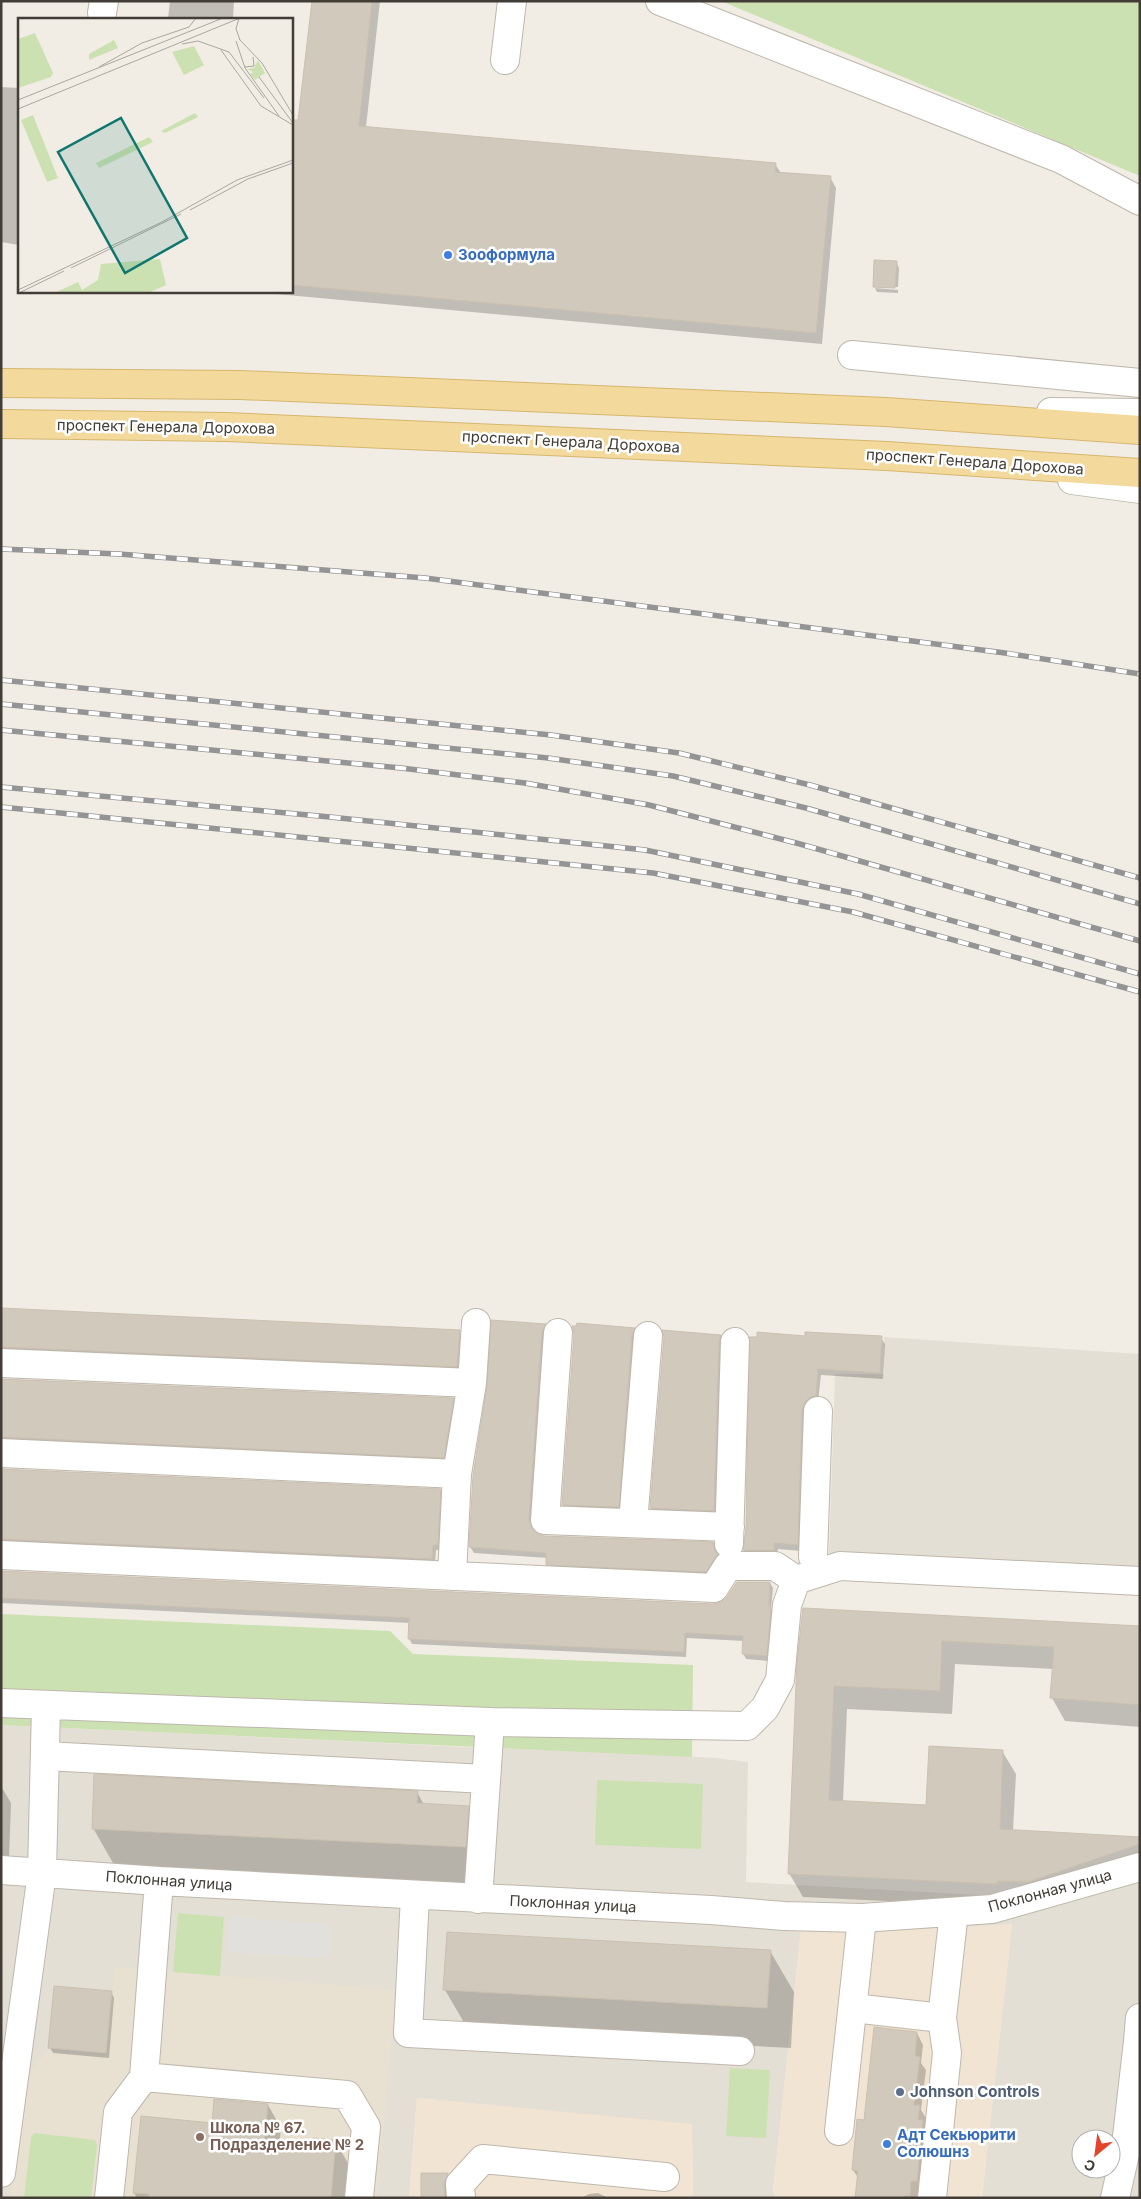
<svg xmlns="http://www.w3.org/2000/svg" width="1141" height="2199" font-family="Inter,sans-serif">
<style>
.residential{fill:#e4dfd4;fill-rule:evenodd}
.commercial{fill:#f1e4d2}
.education{fill:#e8e1d1}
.green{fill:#cce1b2}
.parking{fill:#e2e0dd}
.shadow{fill:#0003}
.building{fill:#d1c9bc;stroke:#cbc0b0}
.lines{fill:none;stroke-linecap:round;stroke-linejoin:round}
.minor-casing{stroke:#beb7ac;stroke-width:30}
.major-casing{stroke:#d6b66e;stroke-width:30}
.minor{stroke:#fff;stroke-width:28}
.major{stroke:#f3da9c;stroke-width:28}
.rail-casing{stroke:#949494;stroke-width:5.5}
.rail{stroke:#fff;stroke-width:4;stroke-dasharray:11;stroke-linecap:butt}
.shop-dot{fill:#3f7fe0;stroke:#fff;stroke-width:2}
.service-dot{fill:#5c6f8a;stroke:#fff;stroke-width:2}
.education-dot{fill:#8d6e63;stroke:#fff;stroke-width:2}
.labels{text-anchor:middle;stroke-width:5;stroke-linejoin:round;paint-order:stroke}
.shop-label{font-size:15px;font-weight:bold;fill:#366cbe;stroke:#fff;text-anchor:start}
.street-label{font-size:15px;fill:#423d36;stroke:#fff}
.service-label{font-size:15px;font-weight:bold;fill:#4e5e75;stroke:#fff;text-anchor:start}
.education-label{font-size:15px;font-weight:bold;fill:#785e54;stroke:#fff;text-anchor:start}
.inset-road{fill:none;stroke:#aba79f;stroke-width:1}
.view{fill:#0f766e;fill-opacity:0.15;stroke:#0f766e;stroke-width:2.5}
.inset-edge{fill:none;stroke:#423d36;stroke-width:2.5}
</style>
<rect width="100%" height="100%" fill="#f1ede5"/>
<path class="residential" d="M 884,1337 L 1140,1354 L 1140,1567 L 829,1553 L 835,1374 L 884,1374 Z
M 1,1725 L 488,1748 L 594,1751 L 715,1758 L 748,1762 L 746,1882 L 999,1896 L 1140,1851 L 1140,2198 L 982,2198 L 1012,1924 L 952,1928 L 861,1931 L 801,1929 L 773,2191 L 776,2198 L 693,2198 L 692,2125 L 417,2098 L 409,2198 L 1,2198 ZM 1081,2139 L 1111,2139 L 1111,2169 L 1081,2169 Z"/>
<path class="commercial" d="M 1012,1924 L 982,2198 L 776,2198 L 773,2191 L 801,1929 L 861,1931 L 952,1928 Z
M 417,2098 L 692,2124 L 693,2198 L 409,2198 Z"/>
<path class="education" d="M 115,1967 L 396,1990 L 377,2198 L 10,2198 L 26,2076 L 48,2051 L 107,2056 Z"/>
<path class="green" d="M 721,1 L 1140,1 L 1140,176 Z
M 1,1614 L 390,1631 L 413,1654 L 693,1665 L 692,1757 L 1,1725 Z
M 597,1780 L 703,1784 L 701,1849 L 595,1845 Z
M 178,1913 L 224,1917 L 220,1976 L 173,1972 Z
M 730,2068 L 770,2070 L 766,2138 L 726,2136 Z
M 35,2133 L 95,2140 L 97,2145 L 91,2198 L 24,2198 L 31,2137 Z"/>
<path class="parking" d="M 229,1917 L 331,1924 L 329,1958 L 227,1952 Z"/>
<path class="shadow" d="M 170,1 L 234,1 L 233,19 L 168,19 Z
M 313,1 L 380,1 L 366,127 L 775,164 L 781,173 L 830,177 L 836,188 L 822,344 L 244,291 L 291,291 L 291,121 L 299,121 Z
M 1,87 L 19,88 L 19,245 L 1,242 Z
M 896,262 L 899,268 L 898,287 L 875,286 L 875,288 L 898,290 L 898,293 L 877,292 L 874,286 Z
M 1,1309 L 459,1332 L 462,1337 L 460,1372 L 1,1354 Z
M 545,1325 L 548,1330 L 545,1338 L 533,1531 L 544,1537 L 713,1543 L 720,1561 L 709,1577 L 550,1570 L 547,1564 L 548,1558 L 474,1553 L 470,1547 L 474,1476 Z
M 634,1330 L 637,1335 L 621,1512 L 566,1510 L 563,1505 Z
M 721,1336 L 724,1341 L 717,1516 L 654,1514 L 651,1508 Z
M 806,1337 L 881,1338 L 885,1344 L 883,1379 L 821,1375 L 801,1551 L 778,1549 L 777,1557 L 748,1557 L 744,1550 L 747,1528 Z
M 1,1380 L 453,1399 L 456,1405 L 447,1463 L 1,1444 Z
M 1,1470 L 440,1490 L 443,1496 L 440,1550 L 436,1550 L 435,1564 L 1,1545 Z
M 1,1572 L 713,1605 L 770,1583 L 773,1588 L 771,1609 L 774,1613 L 769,1661 L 746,1659 L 743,1653 L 744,1641 L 687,1638 L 686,1657 L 412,1644 L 409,1638 L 410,1623 L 1,1603 Z
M 804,1609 L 1140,1627 L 1140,1727 L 1065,1721 L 1052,1698 L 1054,1669 L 955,1664 L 952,1714 L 847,1709 L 843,1802 L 928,1806 L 1002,1751 L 1016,1774 L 1013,1831 L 1140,1838 L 1140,1871 L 1010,1907 L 803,1897 L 789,1873 Z
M 1,1786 L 11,1803 L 9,1858 L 1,1858 Z
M 417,1792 L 424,1805 L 468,1807 L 492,1848 L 489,1888 L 117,1870 L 93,1828 Z
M 770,1951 L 794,1992 L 791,2048 L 469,2031 L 445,1990 Z
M 111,1992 L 114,1998 L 109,2058 L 53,2053 L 50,2047 Z
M 917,2033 L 923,2045 L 921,2063 L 926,2070 L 921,2110 L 926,2118 L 925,2125 L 929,2133 L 923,2193 L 918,2192 L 917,2198 L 857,2198 L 859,2179 L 853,2170 L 865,2121 Z
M 1,2053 L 4,2058 L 1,2080 Z
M 268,2105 L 281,2128 L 279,2147 L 314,2150 L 336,2142 L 349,2165 L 346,2198 L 137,2198 L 134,2193 L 213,2124 Z
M 422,2174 L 448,2174 L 451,2179 L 447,2198 L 422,2198 Z
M 598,2193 L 608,2198 L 581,2198 L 589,2194 Z"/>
<path class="building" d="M 312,1 L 372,1 L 359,126 L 776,163 L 775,172 L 831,176 L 816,333 L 291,285 L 291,120 L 298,120 Z
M 874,260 L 897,261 L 895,288 L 873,287 Z
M 1,1308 L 460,1330 L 457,1367 L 1,1347 Z
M 491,1320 L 546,1324 L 542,1332 L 529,1519 L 531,1527 L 537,1533 L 544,1536 L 713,1542 L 715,1551 L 718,1554 L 706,1572 L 546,1565 L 546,1553 L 469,1547 L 473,1476 L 487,1386 Z
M 577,1323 L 635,1328 L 632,1335 L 619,1507 L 562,1505 L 574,1334 L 572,1326 L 576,1326 Z
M 662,1330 L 721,1335 L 719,1342 L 714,1511 L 650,1508 L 664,1337 Z
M 757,1332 L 805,1336 L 805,1332 L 882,1336 L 880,1373 L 818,1369 L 816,1396 L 810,1397 L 805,1402 L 802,1410 L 798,1545 L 774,1543 L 774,1550 L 743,1550 L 746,1528 L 749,1337 L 757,1337 Z
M 1,1379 L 454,1398 L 444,1458 L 1,1437 Z
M 1,1469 L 441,1489 L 438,1545 L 433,1545 L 432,1559 L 1,1539 Z
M 1,1571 L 713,1604 L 721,1602 L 727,1597 L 737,1582 L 770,1582 L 769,1606 L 771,1606 L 767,1656 L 742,1654 L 743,1636 L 685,1633 L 684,1652 L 408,1639 L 409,1618 L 1,1598 Z
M 803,1608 L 1140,1626 L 1140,1705 L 1050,1698 L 1054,1647 L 942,1641 L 940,1691 L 834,1686 L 829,1800 L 926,1805 L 929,1746 L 1003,1750 L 1000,1829 L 1140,1837 L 1140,1844 L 1028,1882 L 997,1881 L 997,1884 L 788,1874 L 797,1662 Z
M 94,1774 L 418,1791 L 417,1803 L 469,1806 L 466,1847 L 92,1829 Z
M 447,1932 L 771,1950 L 767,2008 L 443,1990 Z
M 54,1986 L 112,1991 L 106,2053 L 48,2048 Z
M 874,2027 L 917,2032 L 915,2056 L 920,2057 L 914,2105 L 920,2105 L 918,2120 L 923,2120 L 917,2181 L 911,2181 L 910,2196 L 904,2196 L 904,2198 L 855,2198 L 858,2171 L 852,2170 L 857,2119 L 864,2120 Z
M 214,2099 L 268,2104 L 264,2144 L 313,2148 L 313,2138 L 336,2140 L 331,2198 L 148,2198 L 149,2194 L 133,2193 L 141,2116 L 212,2123 Z
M 421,2173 L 448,2173 L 444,2185 L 445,2198 L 421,2198 Z"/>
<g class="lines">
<defs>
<path id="minor" d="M 660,1 L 1061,159 L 1140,201
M 102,13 L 104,1
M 505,60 L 512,1
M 852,355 L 1140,383
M 1051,412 L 1140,413
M 1072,480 L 1140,489
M 558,1333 L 545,1520 L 730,1527
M 1,1363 L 472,1383 L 457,1474
M 472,1383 L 476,1323
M 1,1453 L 457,1474 L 452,1576
M 633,1523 L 648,1336
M 729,1544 L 735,1342
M 1,1555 L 714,1588 L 728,1566 L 775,1566 L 796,1580
M 813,1557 L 818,1411
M 1,1703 L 490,1722
M 45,1756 L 486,1779
M 1,1870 L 159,1881 L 711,1910 L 784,1916 L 862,1918 L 992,1909 L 1140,1867
M 415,1896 L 408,2033 L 740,2051
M 478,1899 L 490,1722 L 747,1726 L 765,1708 L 780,1680 L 787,1605 L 796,1580 L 840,1566 L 1140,1581
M 853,2008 L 942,2018 L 947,2053 L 932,2198
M 942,2018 L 954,1912
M 1138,2041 L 1140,2018
M 144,2077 L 159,1881
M 839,2131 L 862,1918
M 1,2173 L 42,1873 L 46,1706
M 109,2198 L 118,2112 L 144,2077 L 347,2095 L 366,2127 L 359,2198
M 461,2198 L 460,2184 L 483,2159 L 665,2177
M 1115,2198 L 1125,2154 L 1138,2041 L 1140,2041"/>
<path id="major" d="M 1,383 L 240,385 L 886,412 L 1140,430
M 1,424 L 227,427 L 887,456 L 1140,473"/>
</defs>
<use href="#minor" class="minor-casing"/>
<use href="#major" class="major-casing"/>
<use href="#minor" class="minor"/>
<use href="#major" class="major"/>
<defs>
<path id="rail" d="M 1,549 L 119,554 L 425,578 L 1005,653 L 1140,674
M 1,680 L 551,735 L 679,753 L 810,785 L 1140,878
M 1,704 L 548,758 L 673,776 L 806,808 L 1140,904
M 1,730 L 401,768 L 525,783 L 649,805 L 800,844 L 1140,941
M 1,787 L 330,817 L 645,850 L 858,894 L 1140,974
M 1,807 L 653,873 L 853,912 L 1140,992"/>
</defs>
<use href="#rail" class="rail-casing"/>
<use href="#rail" class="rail"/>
</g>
<g class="shop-dot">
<circle cx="448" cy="255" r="5"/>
<circle cx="887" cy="2144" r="5"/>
</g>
<circle class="service-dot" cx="900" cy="2092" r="5"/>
<circle class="education-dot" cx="200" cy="2137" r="5"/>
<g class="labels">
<g class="shop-label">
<text x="458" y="260">Зооформула</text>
<text x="897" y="2140">Адт Секьюрити<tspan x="897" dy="17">Солюшнз</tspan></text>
</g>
<g class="street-label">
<text transform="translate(166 427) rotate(1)" y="5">проспект Генерала Дорохова</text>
<text transform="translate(571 442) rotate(3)" y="5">проспект Генерала Дорохова</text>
<text transform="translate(975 462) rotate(4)" y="5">проспект Генерала Дорохова</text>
<text transform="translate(169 1881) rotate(4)" y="5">Поклонная улица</text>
<text transform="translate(1050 1891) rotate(-15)" y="5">Поклонная улица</text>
<text transform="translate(573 1904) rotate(3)" y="5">Поклонная улица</text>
</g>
<g class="service-label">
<text x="910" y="2097">Johnson Controls</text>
</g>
<g class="education-label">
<text x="210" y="2133">Школа № 67.<tspan x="210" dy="17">Подразделение № 2</tspan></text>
</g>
</g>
<g transform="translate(18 18)">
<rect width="275" height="275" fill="#f1ede5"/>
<path d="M 17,15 L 35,55 L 33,59 L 0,70 L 0,21 ZM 96,22 L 100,30 L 71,42 L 71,36 ZM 176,28 L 186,47 L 166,57 L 154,34 ZM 240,42 L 247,55 L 237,62 L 232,56 L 235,54 L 229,51 L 236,50 ZM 177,95 L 180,99 L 147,115 L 143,113 ZM 15,97 L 40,160 L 29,164 L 3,102 ZM 131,119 L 135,124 L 81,150 L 78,145 ZM 142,241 L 148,267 L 130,275 L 36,275 L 60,264 L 64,272 L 80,262 L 83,246 Z" fill="#cce1b2"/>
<path class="inset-road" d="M 221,0 L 218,11 L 222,22M 221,21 L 244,45 L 275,97M 218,23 L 227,50 L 261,98M 164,26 L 180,23 L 211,34 L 246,80M 203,32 L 243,88 L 275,107M 81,49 L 124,25 L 171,9 L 178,0M 227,49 L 236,48 L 235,39M 241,59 L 275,105M 0,82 L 205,0M 0,91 L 222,0M 172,192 L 230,161 L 275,145M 53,250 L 163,196M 0,272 L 144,204 L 219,162 L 275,142M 1,275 L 46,253"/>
<path class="view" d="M 103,100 L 169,220 L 107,255 L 40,134 Z"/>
<rect width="275" height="275" class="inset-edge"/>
</g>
<rect width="1141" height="2199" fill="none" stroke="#423d36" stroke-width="5"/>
<g transform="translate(1096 2154) rotate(209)"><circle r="24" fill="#ffffff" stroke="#b3b1af"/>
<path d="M0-4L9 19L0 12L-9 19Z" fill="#e3452a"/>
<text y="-8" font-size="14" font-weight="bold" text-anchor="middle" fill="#423d36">С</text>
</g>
</svg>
